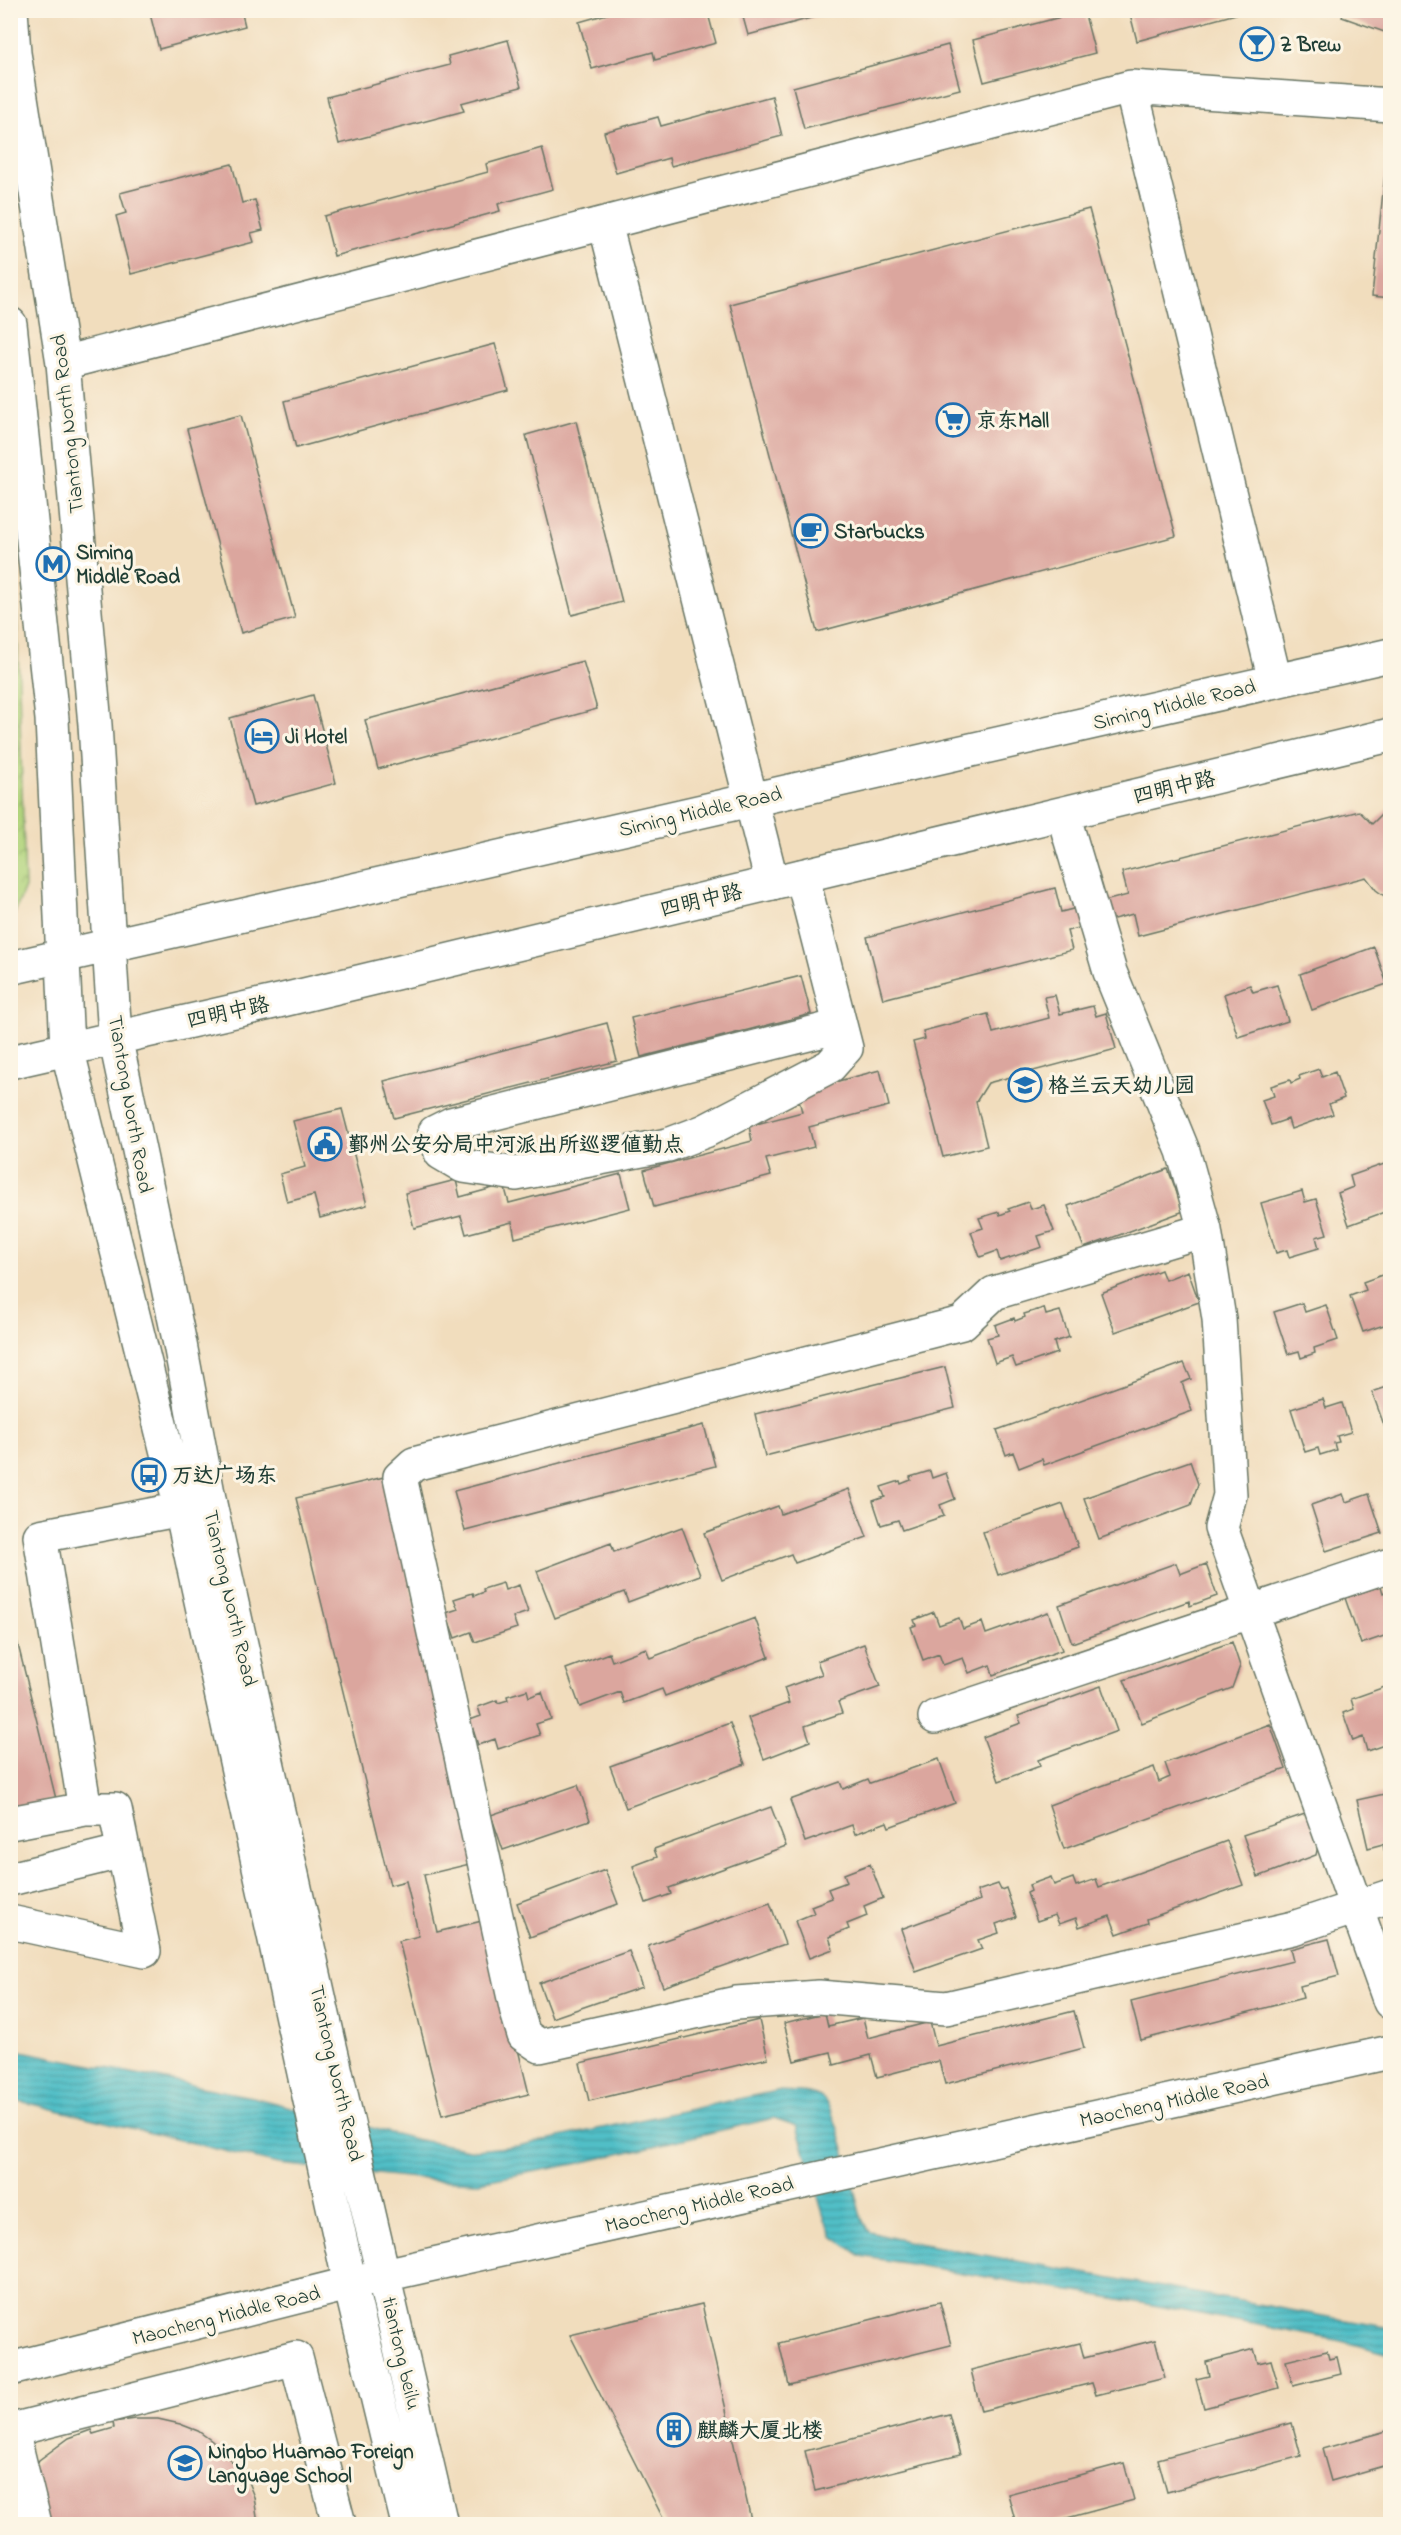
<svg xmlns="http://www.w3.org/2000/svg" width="1401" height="2535" font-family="'Indie Flower','LXGW WenKai TC',sans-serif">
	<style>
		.park { fill: url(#park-crowns); stroke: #688858; stroke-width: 1.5 }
		.water { fill: url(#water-rules); stroke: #387e7e; stroke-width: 1.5 }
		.building { fill: #dba69e }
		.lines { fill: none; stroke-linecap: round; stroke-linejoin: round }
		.minor-casing { stroke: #687564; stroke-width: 36 }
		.major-casing { stroke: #687564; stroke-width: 36 }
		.minor { stroke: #fff; stroke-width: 33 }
		.major { stroke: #fff; stroke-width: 33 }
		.labels { text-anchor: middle; stroke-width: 6; stroke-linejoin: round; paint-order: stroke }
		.poi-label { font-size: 21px; font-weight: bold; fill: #1f3d34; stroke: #fcf5e5; text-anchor: start }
		.street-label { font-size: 21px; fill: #1f3d34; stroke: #fcf5e5 }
	</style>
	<defs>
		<pattern id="park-crowns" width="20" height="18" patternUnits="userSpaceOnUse" patternTransform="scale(1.5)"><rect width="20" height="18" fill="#b1d47c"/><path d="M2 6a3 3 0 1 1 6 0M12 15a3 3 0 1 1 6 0" fill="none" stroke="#8fad66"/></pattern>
		<pattern id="water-rules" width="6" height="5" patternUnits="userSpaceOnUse" patternTransform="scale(1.5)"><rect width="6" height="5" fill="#51bfc7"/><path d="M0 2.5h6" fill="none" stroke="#439ca2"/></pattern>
	</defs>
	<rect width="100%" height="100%" fill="#fcf5e5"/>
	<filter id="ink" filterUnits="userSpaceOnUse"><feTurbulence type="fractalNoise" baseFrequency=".0167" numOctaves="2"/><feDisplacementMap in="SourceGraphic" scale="12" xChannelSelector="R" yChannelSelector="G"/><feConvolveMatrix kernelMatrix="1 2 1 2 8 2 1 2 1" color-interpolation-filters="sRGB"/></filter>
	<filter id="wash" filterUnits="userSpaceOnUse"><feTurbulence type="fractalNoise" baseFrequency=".008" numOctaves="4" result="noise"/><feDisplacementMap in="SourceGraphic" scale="24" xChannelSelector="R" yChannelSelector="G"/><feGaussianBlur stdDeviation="1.35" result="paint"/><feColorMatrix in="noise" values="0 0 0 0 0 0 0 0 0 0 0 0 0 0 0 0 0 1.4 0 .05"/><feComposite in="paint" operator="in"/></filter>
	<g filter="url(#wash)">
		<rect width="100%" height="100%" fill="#f1ddbd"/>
		<path class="park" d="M 10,551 L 17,618 L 25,887 L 11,922 Z"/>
		<path class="water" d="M 11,2049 L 252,2097 L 414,2139 L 475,2150 L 518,2146 L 776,2091 C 790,2092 810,2090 822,2098 C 838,2109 855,2195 861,2217 L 869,2232 L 906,2241 L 1390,2328 L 1390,2354 L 1341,2341 L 1148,2304 L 861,2256 L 833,2236 L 824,2217 L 797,2126 L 774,2118 L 575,2164 L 478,2182 L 436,2180 L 278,2164 L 11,2099 Z"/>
		<g id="blocks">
			<path class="building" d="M 149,10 L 241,10 L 245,26 L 159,49 Z
				M 621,10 L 643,10 L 644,13 L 653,10 L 707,10 L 716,43 L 655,60 L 653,52 L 592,69 L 579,22 Z
				M 741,10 L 837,10 L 837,11 L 748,35 Z
				M 1129,10 L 1247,10 L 1247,11 L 1137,41 Z
				M 1345,10 L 1390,10 L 1390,34 L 1342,17 Z
				M 1084,11 L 1095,53 L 984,82 L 973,40 Z
				M 508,40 L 521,87 L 461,103 L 464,111 L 339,144 L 327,97 L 450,65 L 448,56 Z
				M 948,45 L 960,89 L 804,129 L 793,87 Z
				M 772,96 L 782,136 L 671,166 L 669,158 L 616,173 L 604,132 L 658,117 L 661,126 Z
				M 542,148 L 553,189 L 498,204 L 500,211 L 334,256 L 324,216 L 488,172 L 486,164 Z
				M 232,164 L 242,203 L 255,200 L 263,230 L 251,233 L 254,242 L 131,274 L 116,216 L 126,213 L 120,193 Z
				M 1385,173 L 1390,173 L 1390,298 L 1372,296 Z
				M 1089,209 L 1176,536 L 817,632 L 730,304 Z
				M 495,344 L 508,390 L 296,448 L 284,401 Z
				M 241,415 L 295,618 L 241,633 L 187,429 Z
				M 576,421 L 622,602 L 572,615 L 526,435 Z
				M 583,661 L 597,709 L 378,769 L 365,720 Z
				M 313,695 L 336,783 L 253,806 L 230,718 Z
				M 1389,807 L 1390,900 L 1376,890 L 1366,877 L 1138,936 L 1133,914 L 1067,931 L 1072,950 L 883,999 L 867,937 L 1055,888 L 1061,912 L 1128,895 L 1122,872 L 1359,811 L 1372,824 Z
				M 1374,947 L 1387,984 L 1312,1010 L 1300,974 Z
				M 801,976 L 811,1014 L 641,1057 L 631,1018 Z
				M 1250,985 L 1253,992 L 1277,985 L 1288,1021 L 1238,1037 L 1224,994 Z
				M 1055,995 L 1060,1014 L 1093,1006 L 1096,1016 L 1106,1013 L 1116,1049 L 988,1083 L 976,1102 L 987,1146 L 943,1157 L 913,1042 L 925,1039 L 923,1031 L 988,1014 L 993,1033 L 1049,1018 L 1044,997 Z
				M 607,1023 L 617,1061 L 394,1118 L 384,1081 Z
				M 1319,1069 L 1322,1077 L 1335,1072 L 1344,1098 L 1329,1104 L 1333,1114 L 1291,1129 L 1288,1119 L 1271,1125 L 1262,1100 L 1274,1096 L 1271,1086 L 1290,1080 L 1291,1083 L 1300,1079 L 1299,1076 Z
				M 880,1070 L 889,1106 L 809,1127 L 814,1147 L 766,1159 L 771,1176 L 654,1207 L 644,1170 L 752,1141 L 749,1126 L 802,1112 L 797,1092 Z
				M 342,1109 L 367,1205 L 320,1218 L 314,1195 L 287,1202 L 280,1174 L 305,1167 L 293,1121 Z
				M 1390,1162 L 1390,1210 L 1349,1225 L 1338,1193 L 1353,1187 L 1350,1176 Z
				M 1168,1169 L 1184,1211 L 1084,1248 L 1068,1206 Z
				M 621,1174 L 630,1208 L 515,1238 L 512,1222 L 466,1234 L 461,1216 L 414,1228 L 405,1193 L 456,1180 L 460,1197 L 504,1185 L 509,1203 Z
				M 1302,1191 L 1305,1202 L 1316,1199 L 1327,1234 L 1316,1237 L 1319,1248 L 1289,1257 L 1287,1250 L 1276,1253 L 1261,1203 Z
				M 1028,1202 L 1031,1209 L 1044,1205 L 1054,1231 L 1038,1236 L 1042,1247 L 1000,1261 L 997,1251 L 980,1257 L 971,1232 L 983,1228 L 979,1218 L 999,1212 L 1000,1215 L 1010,1211 L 1008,1209 Z
				M 1161,1270 L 1165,1280 L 1188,1271 L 1199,1302 L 1115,1332 L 1101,1293 Z
				M 1390,1272 L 1390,1323 L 1363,1332 L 1350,1296 L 1366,1290 L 1363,1282 Z
				M 1302,1303 L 1305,1312 L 1326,1305 L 1338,1340 L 1314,1348 L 1315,1353 L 1301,1358 L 1299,1351 L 1288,1354 L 1274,1312 Z
				M 1044,1308 L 1046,1315 L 1060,1311 L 1069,1337 L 1054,1342 L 1057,1353 L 1016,1367 L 1012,1357 L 995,1363 L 987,1338 L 998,1335 L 995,1325 L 1014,1318 L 1015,1321 L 1025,1317 L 1024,1314 Z
				M 1184,1363 L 1191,1379 L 1182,1383 L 1192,1411 L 1044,1465 L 1042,1459 L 1019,1468 L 1013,1452 L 1006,1455 L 997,1430 Z
				M 945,1367 L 955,1408 L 765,1456 L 755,1414 Z
				M 1390,1386 L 1390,1435 L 1388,1436 L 1372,1392 Z
				M 1323,1399 L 1326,1408 L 1342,1403 L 1351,1432 L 1337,1436 L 1339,1442 L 1334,1443 L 1336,1450 L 1320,1455 L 1318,1448 L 1305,1452 L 1291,1409 Z
				M 704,1425 L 715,1466 L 465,1531 L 454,1491 Z
				M 1190,1461 L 1198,1484 L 1191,1505 L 1099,1539 L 1084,1498 Z
				M 930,1471 L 932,1478 L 946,1473 L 955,1499 L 940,1505 L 944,1516 L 902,1530 L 898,1520 L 881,1525 L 873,1501 L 885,1497 L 881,1487 L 900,1481 L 901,1484 L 911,1480 L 910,1477 Z
				M 384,1477 L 478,1862 L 424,1875 L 437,1932 L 486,1920 L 529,2094 L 442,2115 L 399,1941 L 419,1936 L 406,1881 L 390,1885 L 296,1498 Z
				M 849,1489 L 867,1537 L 795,1563 L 791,1554 L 722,1580 L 704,1533 L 778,1506 L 781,1514 Z
				M 1343,1494 L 1346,1502 L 1369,1494 L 1382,1533 L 1326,1551 L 1311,1505 Z
				M 1063,1504 L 1078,1547 L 998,1575 L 983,1532 Z
				M 682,1527 L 700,1575 L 628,1602 L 624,1592 L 555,1618 L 537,1571 L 611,1543 L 614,1552 Z
				M 1176,1563 L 1180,1574 L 1206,1564 L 1217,1596 L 1190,1606 L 1189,1601 L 1072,1643 L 1059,1605 Z
				M 503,1583 L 505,1590 L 519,1585 L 528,1612 L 513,1617 L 517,1628 L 475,1642 L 471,1632 L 455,1638 L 446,1613 L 458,1609 L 454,1599 L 473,1593 L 474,1596 L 484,1592 L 483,1589 Z
				M 1381,1586 L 1383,1593 L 1390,1590 L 1390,1634 L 1361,1644 L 1345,1598 Z
				M 10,1612 L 56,1799 L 10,1810 Z
				M 934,1612 L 939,1625 L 959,1618 L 963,1629 L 982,1622 L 986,1634 L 1048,1612 L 1062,1650 L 993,1675 L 990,1665 L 969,1673 L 963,1658 L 943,1665 L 939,1654 L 923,1660 L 911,1627 L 916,1625 L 914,1620 Z
				M 755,1618 L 769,1657 L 665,1696 L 662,1689 L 624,1703 L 620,1692 L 580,1707 L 566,1669 L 609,1653 L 612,1661 L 646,1648 L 650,1658 Z
				M 1232,1642 L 1240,1666 L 1232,1688 L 1142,1723 L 1124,1680 Z
				M 864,1644 L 880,1687 L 838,1702 L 842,1713 L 805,1726 L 810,1741 L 764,1759 L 748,1718 L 789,1703 L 784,1688 L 822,1674 L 817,1661 Z
				M 1390,1685 L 1390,1743 L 1367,1751 L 1363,1737 L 1353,1741 L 1343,1713 L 1354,1709 L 1351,1699 Z
				M 1101,1686 L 1117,1731 L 1038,1760 L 1040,1766 L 999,1781 L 983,1737 L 1021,1723 L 1018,1716 Z
				M 527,1690 L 529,1697 L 542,1692 L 551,1719 L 536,1724 L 540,1735 L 498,1749 L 495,1739 L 478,1745 L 470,1720 L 481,1716 L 478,1707 L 497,1700 L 498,1703 L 508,1700 L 507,1696 Z
				M 730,1723 L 745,1764 L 626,1808 L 610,1766 Z
				M 1270,1724 L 1286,1769 L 1064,1849 L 1049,1805 L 1154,1767 L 1159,1782 L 1170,1777 L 1165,1763 Z
				M 939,1759 L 955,1803 L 889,1827 L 887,1822 L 855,1834 L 852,1825 L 805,1842 L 790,1800 L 840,1782 L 843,1789 L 868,1779 L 870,1783 Z
				M 578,1785 L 590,1820 L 503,1850 L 491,1815 Z
				M 1389,1793 L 1390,1849 L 1384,1850 L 1383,1844 L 1368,1848 L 1357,1800 Z
				M 771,1807 L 786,1846 L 669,1888 L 671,1894 L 646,1903 L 633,1866 L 657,1857 L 654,1849 Z
				M 1311,1812 L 1320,1837 L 1316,1855 L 1258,1877 L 1243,1835 Z
				M 1227,1841 L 1243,1885 L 1147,1919 L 1148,1923 L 1117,1934 L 1110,1916 L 1079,1927 L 1076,1918 L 1059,1924 L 1055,1915 L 1037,1921 L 1027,1893 L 1031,1891 L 1029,1885 L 1051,1877 L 1054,1885 L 1073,1878 L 1076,1886 L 1096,1879 L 1099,1887 Z
				M 870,1864 L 883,1898 L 864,1906 L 867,1916 L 847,1924 L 849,1929 L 829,1937 L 833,1949 L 809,1958 L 795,1921 L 814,1913 L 811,1906 L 832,1898 L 828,1889 L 847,1882 L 844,1874 Z
				M 605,1870 L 618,1904 L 530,1937 L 517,1903 Z
				M 998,1884 L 1001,1890 L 1006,1888 L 1016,1917 L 996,1924 L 999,1933 L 978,1940 L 982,1949 L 916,1972 L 901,1929 L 980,1900 L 977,1891 Z
				M 770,1903 L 785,1944 L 663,1987 L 648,1946 Z
				M 1329,1939 L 1339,1976 L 1300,1986 L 1303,1998 L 1141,2040 L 1131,2002 L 1293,1961 L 1290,1949 Z
				M 629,1951 L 642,1987 L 552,2018 L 539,1983 Z
				M 1074,2011 L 1084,2048 L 945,2084 L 939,2061 L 877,2077 L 871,2055 L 834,2065 L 831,2052 L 794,2061 L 784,2023 L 825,2013 L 828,2026 L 863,2018 L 868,2038 L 930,2022 L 936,2046 Z
				M 759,2020 L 768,2058 L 589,2101 L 580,2063 Z
				M 940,2302 L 951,2345 L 789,2385 L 779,2343 Z
				M 702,2304 L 752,2524 L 666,2524 L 570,2335 Z
				M 1155,2340 L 1165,2378 L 1096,2395 L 1092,2383 L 981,2411 L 971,2370 L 1080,2343 L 1084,2358 Z
				M 1254,2349 L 1258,2363 L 1271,2360 L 1279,2388 L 1204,2408 L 1196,2379 L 1209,2376 L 1206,2362 Z
				M 1327,2351 L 1329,2359 L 1337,2357 L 1341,2374 L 1293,2386 L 1286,2361 Z
				M 949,2414 L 960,2455 L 815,2491 L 805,2451 Z
				M 135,2419 L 158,2419 L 180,2424 L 198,2431 L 212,2441 L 240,2470 L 248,2482 L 254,2497 L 258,2524 L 10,2524 L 19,2491 L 39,2460 L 69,2438 L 91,2430 L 93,2434 L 114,2428 L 113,2422 Z
				M 1292,2423 L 1301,2456 L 1167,2492 L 1158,2459 Z
				M 1390,2430 L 1390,2464 L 1331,2481 L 1322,2449 Z
				M 1124,2463 L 1134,2500 L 1045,2524 L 1016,2524 L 1008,2494 Z"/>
		</g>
	</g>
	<g filter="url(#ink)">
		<use href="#blocks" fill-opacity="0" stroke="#687564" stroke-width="1.5"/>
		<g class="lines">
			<defs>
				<path id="minor" d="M 1131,87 L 1275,681
					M 605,223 L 772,883
					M 63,363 L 1131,87 L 1390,105
					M 1063,814 L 1110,972 L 1183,1151 L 1205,1230 L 1219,1319 L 1230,1495 L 1221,1528 L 1390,2002
					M 802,876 L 846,1048 L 830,1066 L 705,1131 L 668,1145 L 516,1174 L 463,1166 L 441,1153 L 435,1132 L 451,1124 L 840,1026
					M 1205,1230 L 994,1293 L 962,1323 L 414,1464 L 400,1477 L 517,2012 L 524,2035 L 540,2046 L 736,2003 L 819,1997 L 946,2008 L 1293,1928 L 1390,1896
					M 935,1717 L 1390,1565
					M 10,1823 L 85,1809 L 40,1536 L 208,1504
					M 10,1879 L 124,1851
					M 10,1922 L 144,1951 L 115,1809 L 85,1809
					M 35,2524 L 12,2430 L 296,2358 L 339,2524"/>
				<path id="major" d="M 11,10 L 14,53 L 63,363 L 95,725 L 115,1037 L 180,1344 L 210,1504 L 329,2042 L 441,2524
					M 10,324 L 52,719 L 67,1048 L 181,1509 L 350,2284 L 408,2524
					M 10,968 L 1390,655
					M 10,1062 L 283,1000 L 1390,735
					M 10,2369 L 384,2275 L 1390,2052"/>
			</defs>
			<use href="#minor" class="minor-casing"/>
			<use href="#major" class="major-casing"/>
			<use href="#minor" class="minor"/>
			<use href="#major" class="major"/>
		</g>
	</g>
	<defs>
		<symbol id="bar-ring" viewBox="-11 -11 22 22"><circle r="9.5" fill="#fcf5e5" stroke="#1f6fb2" stroke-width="1.5"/><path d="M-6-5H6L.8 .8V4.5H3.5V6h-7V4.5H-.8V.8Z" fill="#1f6fb2"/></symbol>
		<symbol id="supermarket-ring" viewBox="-11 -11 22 22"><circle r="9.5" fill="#fcf5e5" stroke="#1f6fb2" stroke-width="1.5"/><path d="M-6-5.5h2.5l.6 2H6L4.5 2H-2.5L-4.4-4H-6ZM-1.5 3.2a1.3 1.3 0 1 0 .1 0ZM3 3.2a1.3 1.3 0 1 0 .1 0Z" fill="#1f6fb2"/></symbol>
		<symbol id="cafe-ring" viewBox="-11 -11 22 22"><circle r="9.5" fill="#fcf5e5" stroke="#1f6fb2" stroke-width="1.5"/><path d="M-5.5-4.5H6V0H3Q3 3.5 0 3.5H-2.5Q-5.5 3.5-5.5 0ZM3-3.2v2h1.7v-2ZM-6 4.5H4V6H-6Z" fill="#1f6fb2"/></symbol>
		<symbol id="metro-ring" viewBox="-11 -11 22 22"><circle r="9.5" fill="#fcf5e5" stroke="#1f6fb2" stroke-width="1.5"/><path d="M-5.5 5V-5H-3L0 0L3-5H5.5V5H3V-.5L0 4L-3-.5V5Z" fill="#1f6fb2"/></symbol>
		<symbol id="hotel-ring" viewBox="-11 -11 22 22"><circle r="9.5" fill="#fcf5e5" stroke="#1f6fb2" stroke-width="1.5"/><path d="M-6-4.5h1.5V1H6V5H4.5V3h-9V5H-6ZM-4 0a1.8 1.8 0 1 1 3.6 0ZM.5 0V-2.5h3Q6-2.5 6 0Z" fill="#1f6fb2"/></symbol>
		<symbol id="school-ring" viewBox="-11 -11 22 22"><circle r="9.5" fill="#fcf5e5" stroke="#1f6fb2" stroke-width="1.5"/><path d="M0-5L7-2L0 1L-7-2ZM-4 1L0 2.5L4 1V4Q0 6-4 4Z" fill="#1f6fb2"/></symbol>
		<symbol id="civic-ring" viewBox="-11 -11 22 22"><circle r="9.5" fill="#fcf5e5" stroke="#1f6fb2" stroke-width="1.5"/><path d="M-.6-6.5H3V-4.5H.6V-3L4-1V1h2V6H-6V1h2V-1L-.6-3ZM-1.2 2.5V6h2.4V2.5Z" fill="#1f6fb2"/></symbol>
		<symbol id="bus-ring" viewBox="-11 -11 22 22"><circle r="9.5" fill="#fcf5e5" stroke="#1f6fb2" stroke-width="1.5"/><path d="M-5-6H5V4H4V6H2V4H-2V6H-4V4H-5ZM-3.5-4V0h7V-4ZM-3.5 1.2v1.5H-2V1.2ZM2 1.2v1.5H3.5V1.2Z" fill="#1f6fb2"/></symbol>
		<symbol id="building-ring" viewBox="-11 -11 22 22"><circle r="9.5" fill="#fcf5e5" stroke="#1f6fb2" stroke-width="1.5"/><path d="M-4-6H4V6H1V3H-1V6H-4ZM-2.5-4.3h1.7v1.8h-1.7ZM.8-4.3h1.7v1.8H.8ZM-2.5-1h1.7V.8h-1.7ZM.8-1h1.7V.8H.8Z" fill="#1f6fb2"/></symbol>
	</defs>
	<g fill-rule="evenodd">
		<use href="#bar-ring" x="1238" y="25" width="38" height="38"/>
		<use href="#supermarket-ring" x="934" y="401" width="38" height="38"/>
		<use href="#cafe-ring" x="792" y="512" width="38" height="38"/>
		<use href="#metro-ring" x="34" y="545" width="38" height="38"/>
		<use href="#hotel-ring" x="243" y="717" width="38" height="38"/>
		<use href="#school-ring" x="1006" y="1066" width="38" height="38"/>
		<use href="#civic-ring" x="306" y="1125" width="38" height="38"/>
		<use href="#bus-ring" x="130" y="1456" width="38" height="38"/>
		<use href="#building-ring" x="655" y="2411" width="38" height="38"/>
		<use href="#school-ring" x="166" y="2444" width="38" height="38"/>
	</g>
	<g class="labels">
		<g class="poi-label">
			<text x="1280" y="51">Z Brew</text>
			<text x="976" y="427">京东Mall</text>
			<text x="834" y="538">Starbucks</text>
			<text x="76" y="559">Siming<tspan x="76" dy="24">Middle Road</tspan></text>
			<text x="285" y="743">Ji Hotel</text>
			<text x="1048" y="1092">格兰云天幼儿园</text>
			<text x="348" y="1151">鄞州公安分局中河派出所巡逻值勤点</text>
			<text x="172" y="1482">万达广场东</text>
			<text x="697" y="2437">麒麟大厦北楼</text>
			<text x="208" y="2458">Ningbo Huamao Foreign<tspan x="208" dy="24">Language School</tspan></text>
		</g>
		<g class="street-label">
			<text transform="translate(67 424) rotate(-96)" y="7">Tiantong North Road</text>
			<text transform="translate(1174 704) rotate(-13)" y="7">Siming Middle Road</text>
			<text transform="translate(1174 787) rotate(-13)" y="7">四明中路</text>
			<text transform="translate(700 811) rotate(-13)" y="7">Siming Middle Road</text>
			<text transform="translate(701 900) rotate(-13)" y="7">四明中路</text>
			<text transform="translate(228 1012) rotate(-12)" y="7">四明中路</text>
			<text transform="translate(131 1104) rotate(80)" y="7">Tiantong North Road</text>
			<text transform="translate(231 1598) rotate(77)" y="7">Tiantong North Road</text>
			<text transform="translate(337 2073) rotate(77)" y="7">Tiantong North Road</text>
			<text transform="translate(1174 2100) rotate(-12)" y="7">Maocheng Middle Road</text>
			<text transform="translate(699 2204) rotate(-13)" y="7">Maocheng Middle Road</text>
			<text transform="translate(226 2315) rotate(-14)" y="7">Maocheng Middle Road</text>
			<text transform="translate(402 2353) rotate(77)" y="7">tiantong beilu</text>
		</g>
	</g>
	<rect width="1401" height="2535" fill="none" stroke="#fcf5e5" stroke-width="36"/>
</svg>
